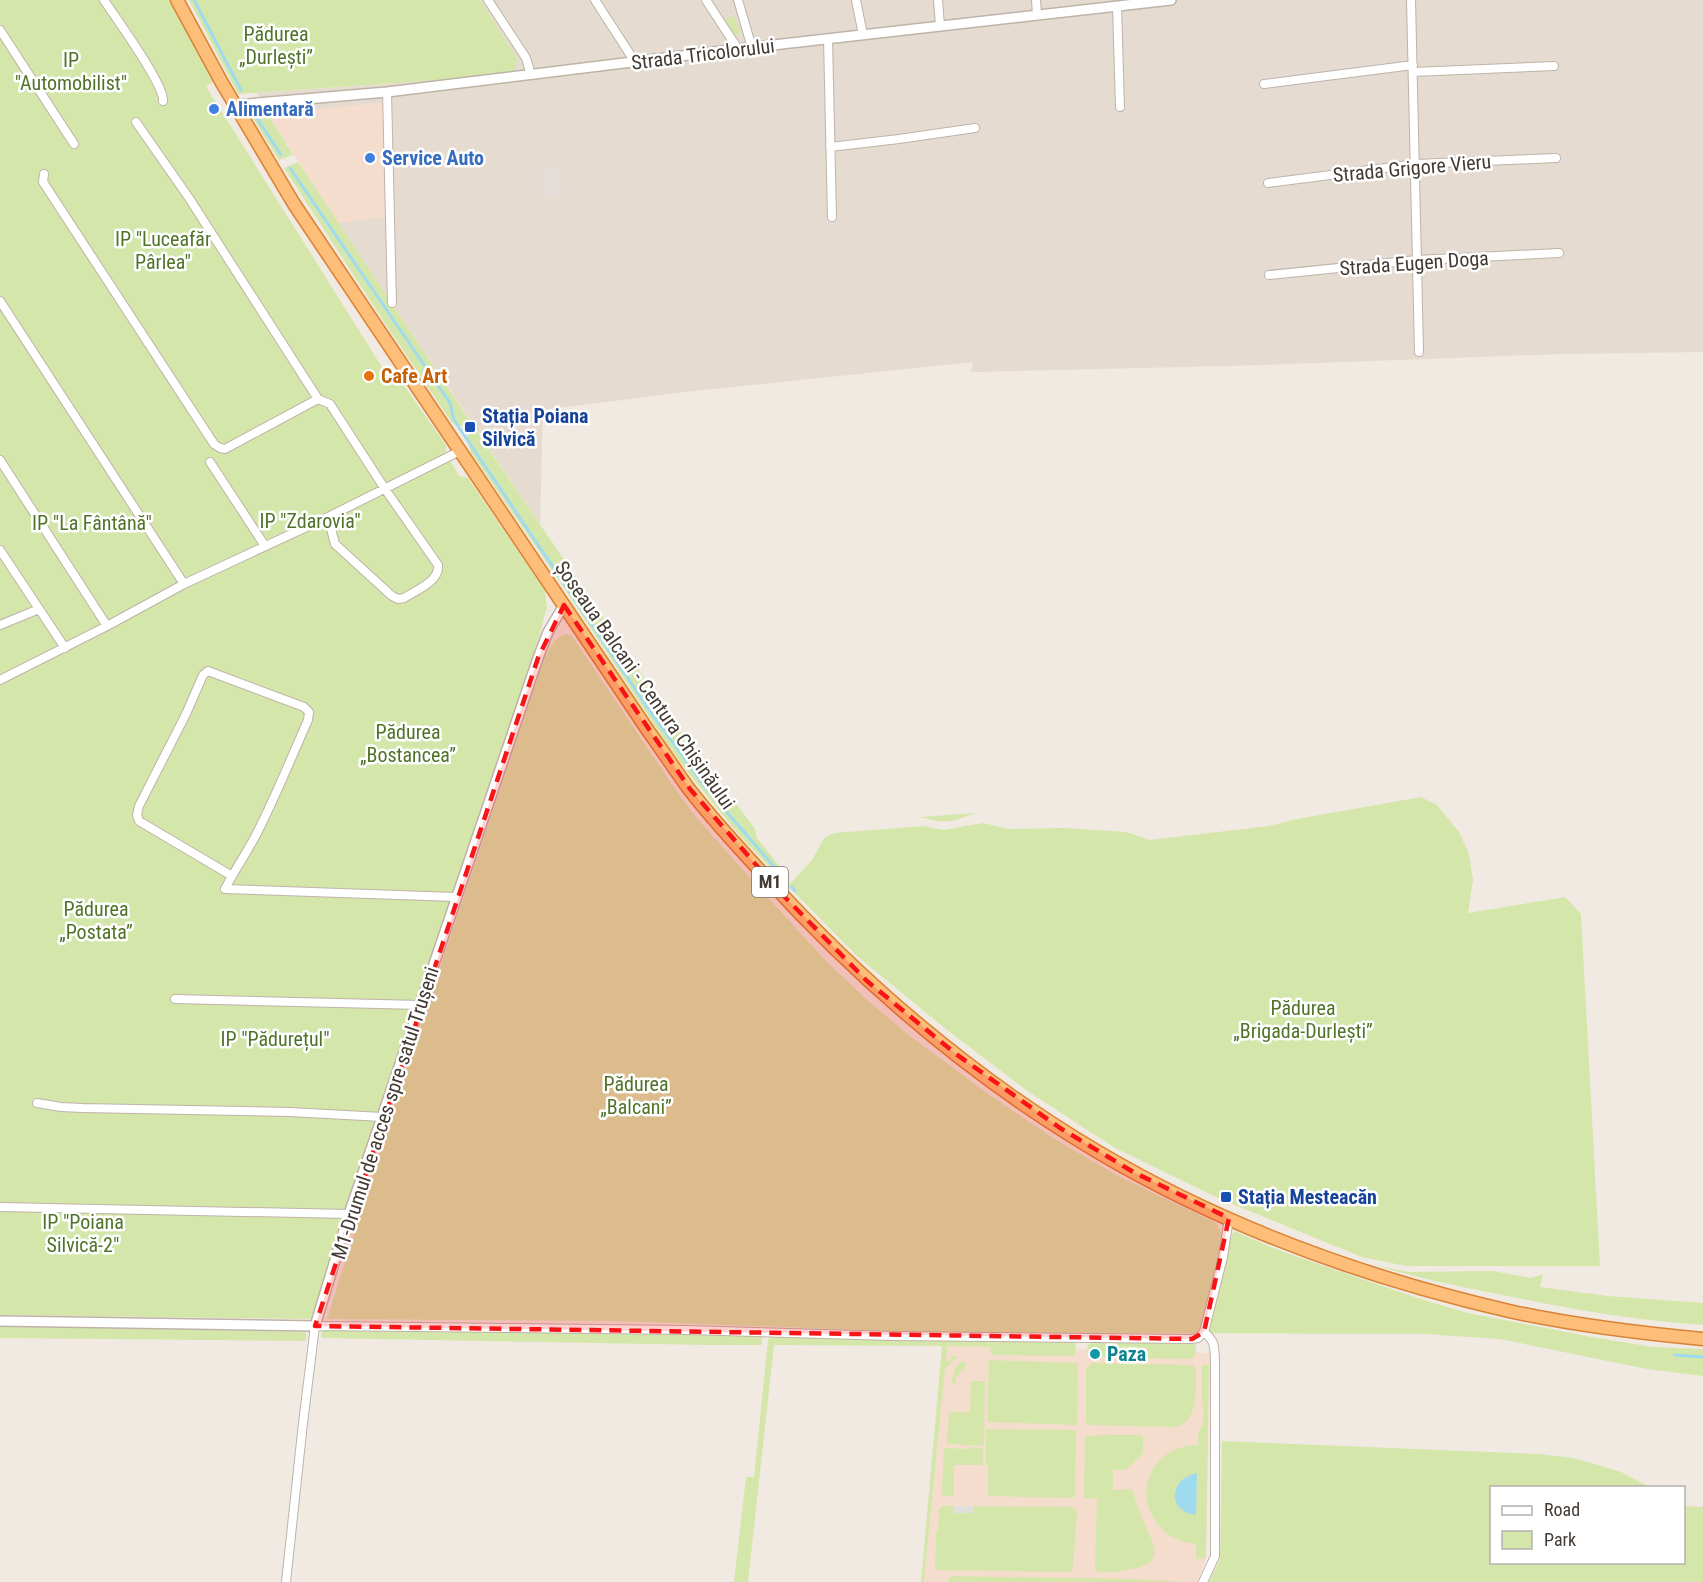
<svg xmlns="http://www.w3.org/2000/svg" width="1703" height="1582" font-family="'Roboto Condensed',sans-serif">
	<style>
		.residential { fill: #e5dbd1 }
		.commercial { fill: #f4ddcd }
		.industrial { fill: #e3dcd8 }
		.green { fill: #d5e6ab; fill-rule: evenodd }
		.parking { fill: #e1dedb }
		.water { fill: #9edbef }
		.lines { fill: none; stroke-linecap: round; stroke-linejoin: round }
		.stream { stroke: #9edbef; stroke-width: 3 }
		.minor-casing { stroke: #bfb3a8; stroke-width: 10 }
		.tertiary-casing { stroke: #bfb3a8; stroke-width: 12 }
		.trunk-casing { stroke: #db8133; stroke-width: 15 }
		.minor { stroke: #fff; stroke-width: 8 }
		.tertiary { stroke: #fff; stroke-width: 9 }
		.trunk { stroke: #fcbe79; stroke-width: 12 }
		.marked { fill: #f81316; fill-opacity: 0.2; stroke: #f81316; stroke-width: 4.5; stroke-dasharray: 12 8; stroke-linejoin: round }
		.shop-dot { fill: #3f7fe0; stroke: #fff; stroke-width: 2 }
		.food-dot { fill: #e8710a; stroke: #fff; stroke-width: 2 }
		.transit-dot { fill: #1a4fb4; stroke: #fff; stroke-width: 2 }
		.culture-dot { fill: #0f9aa8; stroke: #fff; stroke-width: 2 }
		.labels { text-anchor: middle; stroke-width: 5; stroke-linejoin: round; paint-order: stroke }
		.shield { fill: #fff; stroke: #7b7570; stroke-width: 1.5 }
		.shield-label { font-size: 18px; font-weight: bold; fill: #433a33 }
		.park-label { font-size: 20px; fill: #507328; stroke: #fff }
		.street-label { font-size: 20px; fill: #433a33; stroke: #fff }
		.shop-label { font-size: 20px; font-weight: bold; fill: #366cbe; stroke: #fff; text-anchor: start }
		.food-label { font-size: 20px; font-weight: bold; fill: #c56008; stroke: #fff; text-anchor: start }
		.transit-label { font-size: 20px; font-weight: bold; fill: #164399; stroke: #fff; text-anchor: start }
		.culture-label { font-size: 20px; font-weight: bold; fill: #0d838f; stroke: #fff; text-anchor: start }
	</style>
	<rect width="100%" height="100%" fill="#f1eae2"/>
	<path class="residential" d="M 480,0 L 1703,0 L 1703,352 L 1563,354 L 1265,365 L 980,372 L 971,372 L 973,362 L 685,392 L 543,410 L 540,524 L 338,223 L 268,115 L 257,93 L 469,78 L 518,59 Z"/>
	<path class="commercial" d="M 385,102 L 387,217 L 338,223 L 268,115 Z
		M 947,1345 L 1210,1353 L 1206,1559 L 1197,1582 L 924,1582 Z"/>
	<path class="industrial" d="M 560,168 L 562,196 L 542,197 L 540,169 Z"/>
	<path class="green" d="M 0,0 L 171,0 L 215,81 L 206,86 L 210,93 L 380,364 L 394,384 L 400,380 L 446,445 L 446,451 L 442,456 L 446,462 L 451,462 L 459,476 L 468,478 L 545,591 L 547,607 L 531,665 L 453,892 L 448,892 L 445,900 L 451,901 L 419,1001 L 411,1001 L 409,1008 L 417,1009 L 380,1112 L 370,1120 L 377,1123 L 347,1210 L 340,1217 L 344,1221 L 314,1316 L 309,1319 L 0,1315 Z
		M 189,0 L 480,0 L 518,59 L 514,72 L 469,78 L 238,94 Z
		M 734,16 L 741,34 L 735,36 L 723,19 Z
		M 265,108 L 268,115 L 293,155 L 279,160 L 252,117 L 253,112 L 256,109 Z
		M 298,162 L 470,421 L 462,426 L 452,423 L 390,331 L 284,168 Z
		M 476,430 L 685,738 L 754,827 L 757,838 L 788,877 L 783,881 L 740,836 L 689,774 L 667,744 L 560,582 L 470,451 L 467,436 Z
		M 567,634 L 572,636 L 673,786 L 695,816 L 758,887 L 828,963 L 866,999 L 910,1036 L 984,1091 L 1053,1138 L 1118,1176 L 1216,1223 L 1222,1234 L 1231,1238 L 1234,1231 L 1278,1250 L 1347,1274 L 1430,1302 L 1468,1313 L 1592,1337 L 1653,1347 L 1703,1349 L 1703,1376 L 1647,1369 L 1500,1339 L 1424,1334 L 915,1332 L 618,1321 L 327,1319 L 404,1074 L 543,662 C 549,651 553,636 567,634 Z
		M 1421,797 L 1437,805 L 1459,832 L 1469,854 L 1473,880 L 1468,913 L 1565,897 L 1581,914 L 1600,1266 L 1406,1266 L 1362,1257 L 1220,1199 L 1115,1148 L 1029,1092 L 947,1030 L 857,956 L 788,886 L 812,860 L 824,838 L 834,833 L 923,826 L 943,830 L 983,823 L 1009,829 L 1064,828 L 1127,832 L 1149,840 L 1269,826 L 1297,819 Z
		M 975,813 C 950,823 946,824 920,817 Z
		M 1375,1265 L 1408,1272 L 1493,1271 L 1531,1278 L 1543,1274 L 1540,1287 L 1608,1296 L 1703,1303 L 1703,1325 C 1639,1321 1576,1310 1513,1297 C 1467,1288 1420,1279 1375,1265 Z
		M 0,1326 L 306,1332 L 306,1341 L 0,1338 Z
		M 322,1329 L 762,1336 L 762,1345 L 708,1345 L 321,1338 Z
		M 775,1336 L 1068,1341 L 1076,1344 L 1075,1354 L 1072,1356 L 991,1355 L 990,1347 L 947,1346 L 946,1361 L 951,1361 L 951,1355 L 957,1357 L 945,1368 L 924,1582 L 921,1582 L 942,1346 L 774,1345 L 748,1582 L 734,1582 L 746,1477 L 754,1477 L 768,1340 L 770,1337 Z
		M 1094,1341 L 1192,1343 L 1196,1345 L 1196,1352 L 1194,1357 L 1189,1359 L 1101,1357 L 1101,1350 L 1087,1349 L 1088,1345 Z
		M 987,1360 L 1077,1363 L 1078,1365 L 1077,1425 L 987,1422 L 989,1363 Z
		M 961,1362 L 966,1362 L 965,1369 L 961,1369 L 960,1375 L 956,1376 L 955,1383 L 951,1383 L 955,1368 Z
		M 1091,1363 L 1193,1365 L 1196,1369 C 1195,1389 1200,1420 1176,1427 L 1089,1425 L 1086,1422 L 1086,1370 Z
		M 1202,1365 L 1209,1365 L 1206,1558 L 1196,1559 L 1196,1544 C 1140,1539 1128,1467 1179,1448 C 1185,1446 1192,1445 1198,1445 L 1198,1433 L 1203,1423 L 1204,1416 L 1202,1400 ZM 1197,1473 L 1196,1515 C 1181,1513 1173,1503 1176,1488 Z
		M 971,1381 L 985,1381 L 984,1446 L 947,1444 L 949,1412 L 970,1412 Z
		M 986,1429 L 1076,1430 L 1075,1496 L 1072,1498 L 988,1496 L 988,1466 L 986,1465 Z
		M 1109,1435 L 1140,1435 L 1143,1437 L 1143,1453 L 1126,1470 L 1113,1470 L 1113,1490 L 1132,1489 C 1135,1499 1139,1510 1143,1520 C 1154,1545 1168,1564 1127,1570 C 1118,1571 1103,1575 1096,1570 L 1095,1566 L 1097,1499 L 1084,1498 L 1085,1436 Z
		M 1222,1441 L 1538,1454 L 1574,1458 L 1621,1472 L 1650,1487 L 1492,1488 L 1492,1562 L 1684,1562 L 1684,1506 L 1703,1507 L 1703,1582 L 1209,1582 L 1220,1559 Z
		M 969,1447 L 983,1448 L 983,1465 L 954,1465 L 954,1496 L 944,1496 L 942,1492 L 944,1448 L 968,1449 Z
		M 942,1506 L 953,1506 L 953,1512 L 973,1512 L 973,1506 L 1072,1507 L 1077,1511 L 1073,1569 L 1069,1572 L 936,1570 L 935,1569 L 936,1532 L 938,1530 L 939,1512 L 937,1510 Z
		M 951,1576 L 1129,1579 L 1188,1582 L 947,1582 Z"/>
	<path class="parking" d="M 953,1506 L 973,1506 L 973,1513 L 953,1513 Z"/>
	<path class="water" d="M 1197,1473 L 1196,1515 C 1167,1512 1168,1479 1197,1473 Z"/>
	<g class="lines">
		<path class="stream" d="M 194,0 L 241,90
			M 256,117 L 281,155
			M 290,168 L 450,403 L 454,420 L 652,714 L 706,788 L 782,876
			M 792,887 L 795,891
			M 1675,1355 L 1703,1357"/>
		<defs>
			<path id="minor" d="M 104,0 C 115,17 165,85 163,101
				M 488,0 L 526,58 L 531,75
				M 595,0 L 635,62
				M 706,0 L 738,49
				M 738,0 L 752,48
				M 856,0 L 863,35
				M 938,0 L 940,26
				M 1036,0 L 1037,15
				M 1411,0 L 1419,352
				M 1117,6 L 1120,107
				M 0,30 L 74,144
				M 828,39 L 832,217
				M 1413,72 L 1554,66
				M 1264,84 L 1413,65
				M 387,92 L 392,303
				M 136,122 L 189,198 L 318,399 L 330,404 L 385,489 L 438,565 C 440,581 417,590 404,598 L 398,599 L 392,596 L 335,544 L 328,517
				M 830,147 L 899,139 L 975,128
				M 44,174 L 43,182 L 214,444 L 220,448 L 225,449 L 318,399
				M 1268,183 L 1416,164 L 1556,158
				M 1269,275 L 1417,260 L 1559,253
				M 0,301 L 184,584
				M 0,460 L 107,626
				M 210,462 L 265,546
				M 0,550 L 65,648
				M 0,625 L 39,609
				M 0,680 L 107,626 L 184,584 L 328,517 L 460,451
				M 232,876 L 139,821 L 137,815 L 139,806 L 186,714 L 203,675 L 208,671 L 304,707 L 309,712 L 308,720 C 292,756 277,793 259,829 C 249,850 235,869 225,889 L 456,897
				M 175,999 L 421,1005
				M 37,1103 L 61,1107 L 82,1108 L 290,1112 L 382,1117
				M 0,1207 L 349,1214
				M 286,1582 L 303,1423 L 315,1326 L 687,1330 L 893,1336 L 1192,1339 L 1198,1338 L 1204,1332 L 1223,1257 L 1229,1218
				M 1203,1582 L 1215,1556 L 1215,1361 C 1214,1347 1216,1342 1204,1332"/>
			<path id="tertiary" d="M 235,105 L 387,92 L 738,49 L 1171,0
				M 0,1321 L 315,1326 L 349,1214 L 538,658 L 548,632 L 564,605"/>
			<path id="trunk" d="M 177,0 L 222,83 L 294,204 L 649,732 C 663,751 675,770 689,789 C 712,819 738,847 764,875 C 861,982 973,1078 1098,1152 C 1225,1227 1366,1278 1509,1311 C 1573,1325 1638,1333 1703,1339"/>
		</defs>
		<use href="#minor" class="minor-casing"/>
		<use href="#tertiary" class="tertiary-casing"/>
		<use href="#trunk" class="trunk-casing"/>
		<use href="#minor" class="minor"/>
		<use href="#tertiary" class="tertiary"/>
		<use href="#trunk" class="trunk"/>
	</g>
	<path class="marked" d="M 564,605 L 690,789 L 778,890 L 867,981 L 956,1054 L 1060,1128 L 1135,1173 L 1229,1218 L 1204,1332 L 1192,1339 L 315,1326 L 538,658 Z"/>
	<g class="shop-dot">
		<circle cx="214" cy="109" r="6"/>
		<circle cx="370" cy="158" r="6"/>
	</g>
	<circle class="food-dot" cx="369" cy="376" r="6"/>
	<g class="transit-dot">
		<rect x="464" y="421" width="12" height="12" rx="3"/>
		<rect x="1220" y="1191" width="12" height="12" rx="3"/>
	</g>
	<circle class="culture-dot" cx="1095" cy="1354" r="6"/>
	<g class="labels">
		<rect class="shield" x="752" y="867" width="36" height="30" rx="4.5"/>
		<g class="shield-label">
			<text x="770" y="888">M1</text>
		</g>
		<g class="park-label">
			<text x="276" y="41">Pădurea<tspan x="276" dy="23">„Durlești”</tspan></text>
			<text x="71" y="67">IP<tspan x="71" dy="23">"Automobilist"</tspan></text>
			<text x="163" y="246">IP "Luceafăr<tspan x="163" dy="23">Pârlea"</tspan></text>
			<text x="310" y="528">IP "Zdarovia"</text>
			<text x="92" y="530">IP "La Fântână"</text>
			<text x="408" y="739">Pădurea<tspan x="408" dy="23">„Bostancea”</tspan></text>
			<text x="96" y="916">Pădurea<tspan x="96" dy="23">„Postata”</tspan></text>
			<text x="1303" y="1015">Pădurea<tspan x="1303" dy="23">„Brigada-Durlești”</tspan></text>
			<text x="275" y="1046">IP "Pădurețul"</text>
			<text x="636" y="1091">Pădurea<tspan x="636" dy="23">„Balcani”</tspan></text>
			<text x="83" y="1229">IP "Poiana<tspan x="83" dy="23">Silvică-2"</tspan></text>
		</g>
		<g class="street-label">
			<text transform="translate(703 54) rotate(-7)" y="7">Strada Tricolorului</text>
			<text transform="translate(1412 168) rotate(-5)" y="7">Strada Grigore Vieru</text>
			<text transform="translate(1414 263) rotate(-4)" y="7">Strada Eugen Doga</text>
			<text transform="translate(645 685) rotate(55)" y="7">Șoseaua Balcani - Centura Chișinăului</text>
			<text transform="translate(385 1113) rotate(-72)" y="7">M1-Drumul de acces spre satul Trușeni</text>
		</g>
		<g class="shop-label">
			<text x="226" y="116">Alimentară</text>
			<text x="382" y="165">Service Auto</text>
		</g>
		<g class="food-label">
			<text x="381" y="383">Cafe Art</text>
		</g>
		<g class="transit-label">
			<text x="482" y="423">Stația Poiana<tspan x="482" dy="23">Silvică</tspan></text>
			<text x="1238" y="1204">Stația Mesteacăn</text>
		</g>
		<g class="culture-label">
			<text x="1107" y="1361">Paza</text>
		</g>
	</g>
	<rect x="1490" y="1486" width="195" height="78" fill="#ffffff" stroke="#b4b0ad" stroke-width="1.5"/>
	<rect x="1502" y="1506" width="30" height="9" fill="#ffffff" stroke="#b4b0ad" stroke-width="1.5"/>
	<text x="1544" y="1516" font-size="18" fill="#433a33">Road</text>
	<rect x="1502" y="1531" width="30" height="18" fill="#d5e6ab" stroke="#b4b0ad" stroke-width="1.5"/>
	<text x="1544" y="1546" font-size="18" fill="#433a33">Park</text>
</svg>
